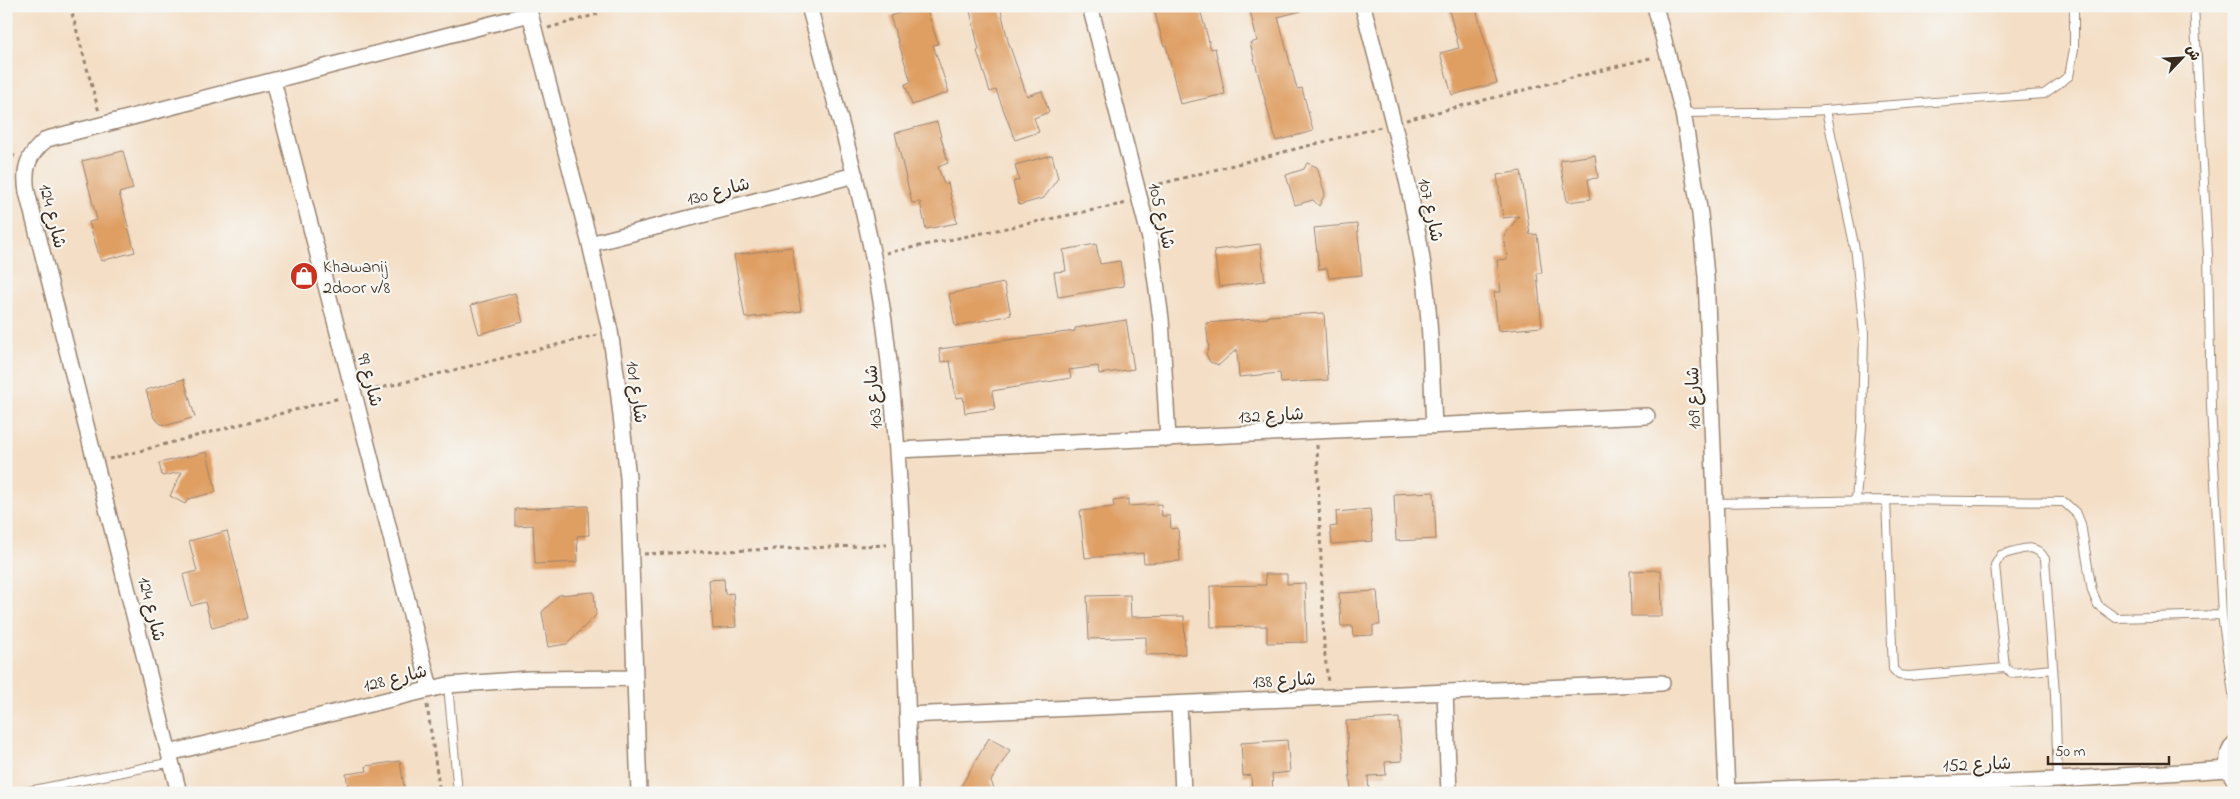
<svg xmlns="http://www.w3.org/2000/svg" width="2240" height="799" font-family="'Indie Flower','Playpen Sans Arabic',sans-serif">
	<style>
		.building { fill: #df9e62 }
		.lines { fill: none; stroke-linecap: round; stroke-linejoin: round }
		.service-casing { stroke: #988472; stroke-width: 10 }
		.minor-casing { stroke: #988472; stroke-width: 18 }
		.path { stroke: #988472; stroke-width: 3; stroke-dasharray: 4 4; stroke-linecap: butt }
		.service { stroke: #fff; stroke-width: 8 }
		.minor { stroke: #fff; stroke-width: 15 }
		.labels { text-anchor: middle; stroke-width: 4.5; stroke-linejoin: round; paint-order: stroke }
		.street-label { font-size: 18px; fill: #3b2a1e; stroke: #f6f6f2 }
		.poi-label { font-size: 18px; fill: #3b2a1e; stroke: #f6f6f2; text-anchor: start }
	</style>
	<rect width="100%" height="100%" fill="#f6f6f2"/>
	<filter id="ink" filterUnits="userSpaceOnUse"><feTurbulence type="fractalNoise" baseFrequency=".02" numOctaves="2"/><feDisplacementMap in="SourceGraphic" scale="10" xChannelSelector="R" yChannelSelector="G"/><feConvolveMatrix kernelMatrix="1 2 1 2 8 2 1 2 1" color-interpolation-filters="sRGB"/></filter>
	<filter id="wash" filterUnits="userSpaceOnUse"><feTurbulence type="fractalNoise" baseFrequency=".0096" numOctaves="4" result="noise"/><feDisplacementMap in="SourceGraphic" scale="20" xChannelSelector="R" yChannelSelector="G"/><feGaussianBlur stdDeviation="1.12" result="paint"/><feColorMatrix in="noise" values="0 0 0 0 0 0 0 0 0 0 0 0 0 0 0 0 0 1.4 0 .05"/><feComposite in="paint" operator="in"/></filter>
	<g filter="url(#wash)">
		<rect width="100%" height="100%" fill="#f4dec5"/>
		<g id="blocks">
			<path class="building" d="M 922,6 L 926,6 L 938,44 L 933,45 L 949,92 L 912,105 L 905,84 L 911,82 L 890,16 Z
				M 969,6 L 1000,6 L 1008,41 L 1027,96 L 1042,91 L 1049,112 L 1034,118 L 1039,132 L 1015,140 L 996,90 L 990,92 L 977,51 L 979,50 Z
				M 1153,6 L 1199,6 L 1211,49 L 1215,48 L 1225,94 L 1180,104 L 1166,45 L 1164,46 Z
				M 1249,6 L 1301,6 L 1301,11 L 1278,17 L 1297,89 L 1302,88 L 1313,131 L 1276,141 L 1250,43 L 1257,41 Z
				M 1448,6 L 1475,6 L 1497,83 L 1452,95 L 1440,53 L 1459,48 Z
				M 937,122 L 948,163 L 938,167 L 944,184 L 948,183 L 957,223 L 926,229 L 920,202 L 912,203 L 895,133 Z
				M 123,151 L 133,189 L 119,193 L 135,252 L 101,261 L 89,222 L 97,220 L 82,161 Z
				M 1052,155 L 1058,178 L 1044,198 L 1019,205 L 1013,182 L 1019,180 L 1015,165 Z
				M 1595,155 L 1598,178 L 1588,179 L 1591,199 L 1567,202 L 1560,160 Z
				M 1307,163 L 1317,167 L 1325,194 L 1319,206 L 1313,200 L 1295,205 L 1286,175 L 1304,169 Z
				M 1521,171 L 1530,235 L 1537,234 L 1542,273 L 1537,273 L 1542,327 L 1498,331 L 1494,292 L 1501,292 L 1497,260 L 1507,259 L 1504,236 L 1519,216 L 1503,218 L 1497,175 Z
				M 1357,224 L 1362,275 L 1329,278 L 1327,268 L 1319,269 L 1314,228 Z
				M 1096,244 L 1100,264 L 1120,261 L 1124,286 L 1058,297 L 1054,272 L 1066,271 L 1063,250 Z
				M 1260,244 L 1265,281 L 1219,287 L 1214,250 Z
				M 792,247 L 801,311 L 745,318 L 734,255 Z
				M 1004,283 L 1011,315 L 955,326 L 949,294 Z
				M 515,293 L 523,322 L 479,334 L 471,305 Z
				M 1324,313 L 1328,380 L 1281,383 L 1280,373 L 1239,377 L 1237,349 L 1219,365 L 1210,362 L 1206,354 L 1209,348 L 1206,323 L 1268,318 L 1268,316 Z
				M 1126,320 L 1134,369 L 1099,374 L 1098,366 L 1069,370 L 1071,378 L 992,391 L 995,409 L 965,413 L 963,397 L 956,398 L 950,361 L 941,362 L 939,349 L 1075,331 L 1075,328 Z
				M 184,379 L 195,417 L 168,425 L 161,424 L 154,418 L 146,390 Z
				M 207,452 L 216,492 L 188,499 L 185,504 L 170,496 L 182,472 L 162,476 L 159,463 Z
				M 1434,492 L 1436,539 L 1396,541 L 1394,494 Z
				M 1128,499 L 1128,506 L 1161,504 L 1162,516 L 1170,516 L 1171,529 L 1178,528 L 1180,561 L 1144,563 L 1143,553 L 1085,558 L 1080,511 L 1114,507 L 1113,501 Z
				M 588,506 L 589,535 L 577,536 L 578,562 L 535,564 L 533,525 L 515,526 L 515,509 Z
				M 1370,509 L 1373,541 L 1332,544 L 1330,527 L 1337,526 L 1336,512 Z
				M 227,531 L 249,618 L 212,628 L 205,602 L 191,606 L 183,575 L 197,571 L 189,541 Z
				M 1661,570 L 1662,616 L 1631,616 L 1630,571 Z
				M 1265,574 L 1287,574 L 1287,584 L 1305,583 L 1307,642 L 1267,643 L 1267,626 L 1211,627 L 1210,586 L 1266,585 Z
				M 724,579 L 725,594 L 733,593 L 736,627 L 713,629 L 709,580 Z
				M 1377,591 L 1380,625 L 1373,625 L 1373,635 L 1353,636 L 1352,626 L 1341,626 L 1339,593 Z
				M 594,592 L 596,615 L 567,644 L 548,647 L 542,612 L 559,595 Z
				M 1130,595 L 1131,617 L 1184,616 L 1185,654 L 1146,655 L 1146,637 L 1089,639 L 1087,596 Z
				M 1399,718 L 1402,761 L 1385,762 L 1386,775 L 1368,776 L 1369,793 L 1351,793 L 1346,721 Z
				M 989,738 L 1010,750 L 991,781 L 996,793 L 957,793 Z
				M 1287,740 L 1290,772 L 1272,774 L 1273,793 L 1252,793 L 1251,775 L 1243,776 L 1241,743 Z
				M 400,761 L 405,793 L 349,793 L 346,774 L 367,771 L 366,766 Z"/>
		</g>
	</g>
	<g filter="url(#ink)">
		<use href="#blocks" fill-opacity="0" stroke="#988472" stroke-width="1"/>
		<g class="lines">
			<defs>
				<path id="service" d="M 2194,6 L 2208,254 L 2211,406 L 2222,615 L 2234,700
					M 1826,110 L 1856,254 L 1864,334 L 1862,426 L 1856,500
					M 1683,113 L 1811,111 L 2044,94 L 2069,76 L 2074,49 L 2074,6
					M 1886,500 L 1893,669 L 1899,675 L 1908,676 L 2005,668
					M 1716,503 L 1886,500 L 2064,502 L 2077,514 L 2081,524 L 2092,591 L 2098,605 L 2116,618 L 2222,615
					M 2053,669 L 2012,673 L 2005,668 L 1995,565 L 2001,555 C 2019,551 2034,540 2045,559 L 2055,694 L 2058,780
					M 448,685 L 458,793
					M 19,793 L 172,762"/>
				<path id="minor" d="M 528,6 L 590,244 L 610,331 L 617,380 L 628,478 L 639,793
					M 809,6 C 837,110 869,214 884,321 C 905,477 904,636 910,793
					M 1090,6 L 1150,239 L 1161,319 L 1168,439
					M 1363,6 C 1384,90 1409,173 1422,259 C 1431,314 1431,370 1434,426
					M 1655,6 L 1683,113 L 1700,214 L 1706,276 L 1727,793
					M 273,81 L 430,688
					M 590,244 L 855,175
					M 897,450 L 1647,416
					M 1445,692 L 1449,793
					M 1179,704 L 1183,793
					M 907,715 L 1662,683
					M 2234,744 C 2225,755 2226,768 2234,779
					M 169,753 L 448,685 L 529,679 L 635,678
					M 1727,792 L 2058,780 L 2228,769
					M 179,793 L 27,192 C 23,168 28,154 47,139 L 530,14"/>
			</defs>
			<use href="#service" class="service-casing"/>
			<use href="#minor" class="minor-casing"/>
			<path class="path" d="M 70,6 L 99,112
				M 548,28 L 598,14
				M 1406,120 L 1654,57
				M 6,154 L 15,156
				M 1152,186 L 1381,127
				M 886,253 L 1127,203
				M 368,391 L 597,335
				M 1317,445 L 1324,646 L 1328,683
				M 109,459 L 340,398
				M 644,554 L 887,545
				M 427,705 L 440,793"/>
			<use href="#service" class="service"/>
			<use href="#minor" class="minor"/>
		</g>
	</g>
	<defs>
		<symbol id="shop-disc" viewBox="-11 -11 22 22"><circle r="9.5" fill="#c8321e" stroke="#f6f6f2"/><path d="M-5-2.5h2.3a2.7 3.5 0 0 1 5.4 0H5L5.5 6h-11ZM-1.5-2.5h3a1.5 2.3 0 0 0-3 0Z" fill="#fff"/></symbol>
	</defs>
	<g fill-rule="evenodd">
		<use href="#shop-disc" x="288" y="260" width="32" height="32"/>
	</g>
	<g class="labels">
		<g class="street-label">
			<text transform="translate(718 191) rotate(-15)" y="6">شارع 130</text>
			<text transform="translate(1431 210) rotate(78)" y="6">شارع 107</text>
			<text transform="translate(53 216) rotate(76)" y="6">شارع 124</text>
			<text transform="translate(1162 216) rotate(77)" y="6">شارع 105</text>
			<text transform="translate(370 380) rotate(75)" y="6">شارع 99</text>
			<text transform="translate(637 392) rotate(82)" y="6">شارع 101</text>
			<text transform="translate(873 397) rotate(-95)" y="6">شارع 103</text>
			<text transform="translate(1693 398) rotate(-92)" y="6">شارع 109</text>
			<text transform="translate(1271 415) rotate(-3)" y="6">شارع 132</text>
			<text transform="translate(152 609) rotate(76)" y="6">شارع 124</text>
			<text transform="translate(395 678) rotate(-14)" y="6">شارع 128</text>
			<text transform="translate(1284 680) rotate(-3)" y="6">شارع 138</text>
			<text transform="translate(1977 764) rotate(-2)" y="6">شارع 152</text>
		</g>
		<g class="poi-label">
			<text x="323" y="272">Khawanij<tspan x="323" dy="21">2door v/8</tspan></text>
		</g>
	</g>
	<rect width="2240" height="799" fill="none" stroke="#f6f6f2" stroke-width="25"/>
	<g transform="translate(2182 58) rotate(65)" stroke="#f6f6f2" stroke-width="4" paint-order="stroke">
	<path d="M0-4L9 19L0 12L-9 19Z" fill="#3b2a1e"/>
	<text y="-8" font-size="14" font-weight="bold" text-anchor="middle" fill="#3b2a1e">ش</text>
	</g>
	<path d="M2048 756v8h121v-8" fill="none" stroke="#3b2a1e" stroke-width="2.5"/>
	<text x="2055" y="756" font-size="15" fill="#3b2a1e" stroke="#f6f6f2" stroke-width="4" paint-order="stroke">50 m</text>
</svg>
